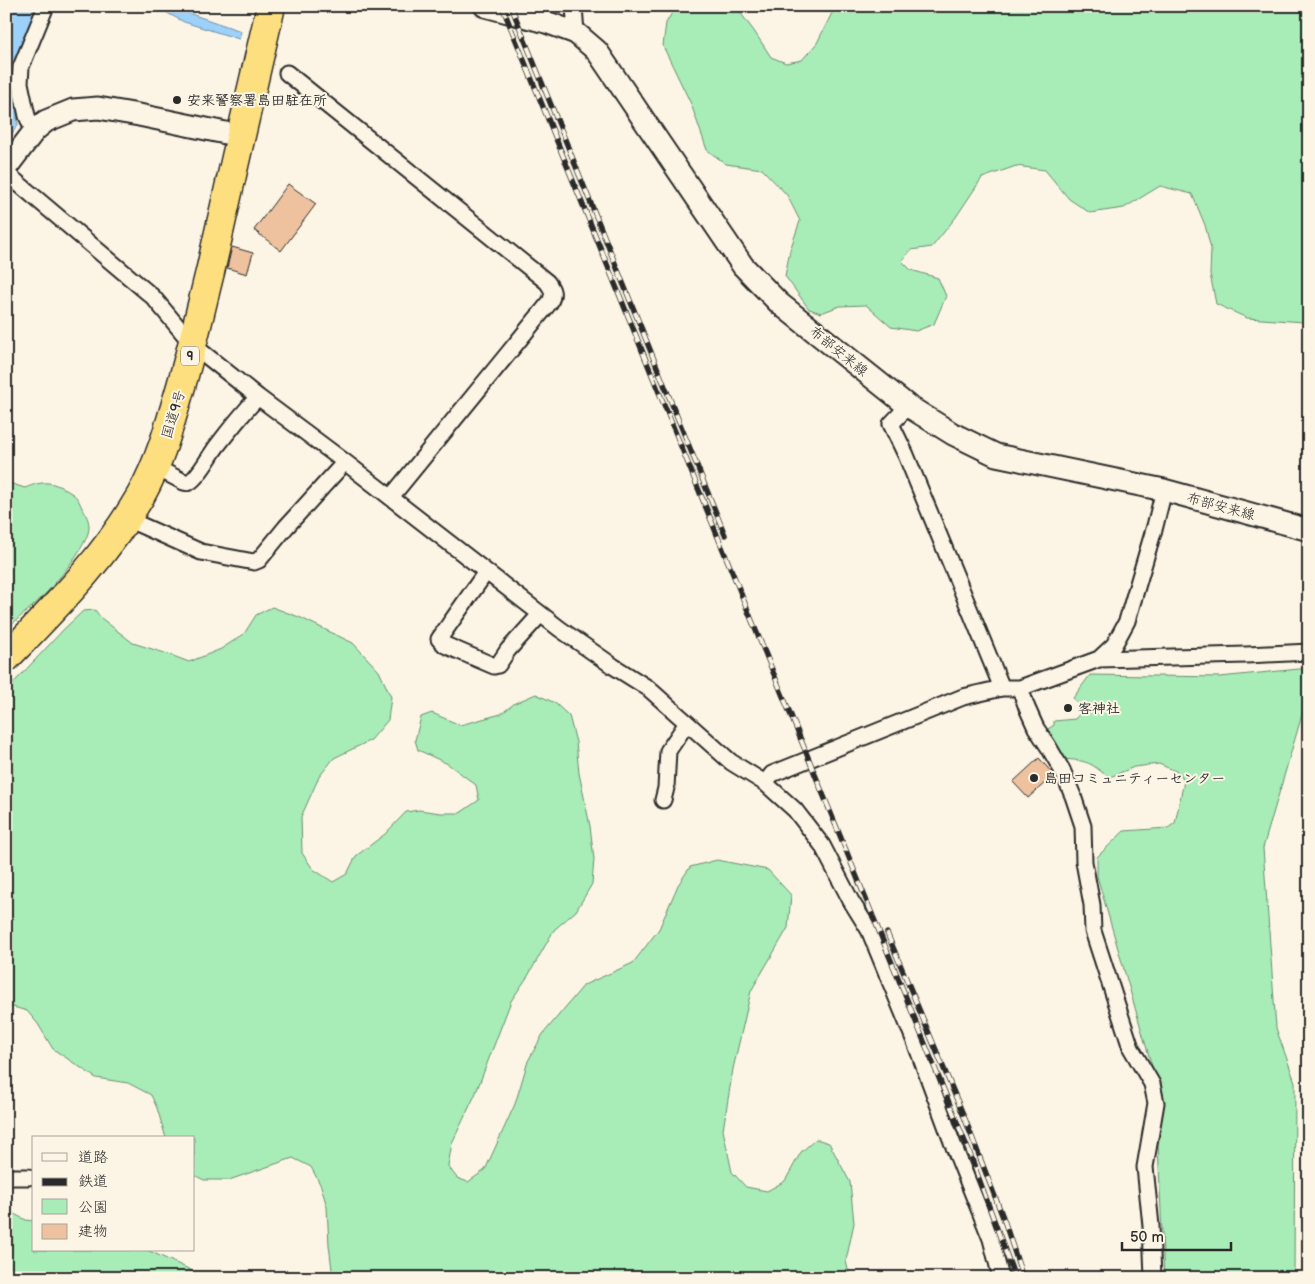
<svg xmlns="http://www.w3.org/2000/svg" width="1315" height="1284" font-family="'Balsamiq Sans','Klee One',sans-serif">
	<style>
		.green { fill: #a8ecb7; stroke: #6a8c71 }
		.water { fill: #9cd1fa; stroke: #6f8fa7 }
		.building { fill: #eec29e; stroke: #2b2b2b }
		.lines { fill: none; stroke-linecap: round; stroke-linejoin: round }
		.street-casing { stroke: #2b2b2b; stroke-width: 19 }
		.secondary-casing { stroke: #2b2b2b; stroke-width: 25 }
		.highway-casing { stroke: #2b2b2b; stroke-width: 31 }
		.street { stroke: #fcf5e5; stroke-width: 15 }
		.secondary { stroke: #fcf5e5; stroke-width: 21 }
		.highway { stroke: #fddf80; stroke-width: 28 }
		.rail-casing { stroke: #2b2b2b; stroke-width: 5.5 }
		.rail { stroke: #fcf5e5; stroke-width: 4; stroke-dasharray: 11; stroke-linecap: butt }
		.poi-dot { fill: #2b2b2b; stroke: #fcf5e5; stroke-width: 2 }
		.labels { text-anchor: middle; stroke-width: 4; stroke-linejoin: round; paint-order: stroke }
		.shield { fill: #fcf5e5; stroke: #6a6863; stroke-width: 1 }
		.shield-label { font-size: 12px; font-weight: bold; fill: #2b2b2b }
		.poi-label { font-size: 14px; font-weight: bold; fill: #2b2b2b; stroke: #fcf5e5; text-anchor: start }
		.street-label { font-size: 14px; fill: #2b2b2b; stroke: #fcf5e5 }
	</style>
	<rect width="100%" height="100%" fill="#fcf5e5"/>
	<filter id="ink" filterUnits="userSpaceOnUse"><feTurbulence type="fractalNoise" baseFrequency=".02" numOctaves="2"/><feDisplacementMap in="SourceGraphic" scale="10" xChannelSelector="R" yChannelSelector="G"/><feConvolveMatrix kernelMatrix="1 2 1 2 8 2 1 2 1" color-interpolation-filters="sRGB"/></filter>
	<g filter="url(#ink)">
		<path class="green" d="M 684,6 L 712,6 L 739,11 L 754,31 L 771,57 L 786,63 L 802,60 L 817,43 L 832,13 L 829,6 L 1309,6 L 1309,321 L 1304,322 L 1247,318 L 1216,304 L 1210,274 L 1211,249 L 1205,225 L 1192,194 L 1160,186 L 1124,208 L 1090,213 L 1069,199 L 1045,170 L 1016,166 L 982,178 L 956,217 L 932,247 L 911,250 L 902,261 L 911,270 L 938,278 L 946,296 L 934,324 L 916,331 L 891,327 L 866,305 L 840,306 L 821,313 L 809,309 L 785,276 L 790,250 L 800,221 L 787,195 L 762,169 L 726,164 L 707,150 L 691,104 L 663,46 L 666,23 L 673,11 Z
			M 6,482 L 25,488 C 44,480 53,481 71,493 C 77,496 79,501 82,508 C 85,512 89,520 89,526 C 91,544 47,594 33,606 C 24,614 15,621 6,629 Z
			M 272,607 L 299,617 L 353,643 L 379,671 L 391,697 L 388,720 L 371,740 L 334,758 L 319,777 L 301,817 L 302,853 L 313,869 L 333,882 L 347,874 L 356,856 L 385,834 L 406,812 L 419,810 L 441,813 L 460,813 L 479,800 L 476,785 L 448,764 L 418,750 L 415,740 L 421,717 L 432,713 L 460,725 L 501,714 L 515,703 L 536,694 L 555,703 L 569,716 L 576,742 L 579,773 L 590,826 L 594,859 L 592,884 L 576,911 L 554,930 L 528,976 L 511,1001 L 475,1095 L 452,1143 L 448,1166 L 457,1178 L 468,1182 L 485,1170 L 515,1104 L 528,1061 L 543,1034 L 584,985 L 633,963 L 659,929 L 678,885 L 690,867 L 717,860 L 768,870 L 791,895 L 788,928 L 751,991 L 733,1069 L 723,1130 L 732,1172 L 746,1187 L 767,1191 L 785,1181 L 801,1152 L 816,1139 L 829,1143 L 850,1182 L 854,1223 L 846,1261 L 850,1278 L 333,1278 L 329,1245 L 327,1207 L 321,1186 L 311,1167 L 293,1158 L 229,1180 L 204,1180 L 194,1175 L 194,1138 L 166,1138 L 157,1108 L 151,1095 L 128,1083 L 96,1078 L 53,1049 L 38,1024 L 27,1011 L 13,1007 L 6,1008 L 6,691 L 64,629 L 83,611 L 95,610 L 101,618 L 133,643 L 168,654 L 189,662 L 221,649 L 244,634 L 256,615 Z
			M 1309,668 L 1309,691 L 1263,848 L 1276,1028 L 1295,1082 L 1294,1278 L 1164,1278 L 1155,1077 L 1097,876 L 1097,857 L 1124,831 L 1168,828 L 1175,823 L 1184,781 L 1180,773 L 1159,764 L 1134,767 L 1110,777 C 1103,774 1099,769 1092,765 C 1083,760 1073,760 1063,759 L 1045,731 L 1054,725 L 1054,721 L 1075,719 L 1083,710 L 1073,698 L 1090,675 L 1220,677 Z
			M 6,1210 L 26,1220 L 34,1221 L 34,1250 L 147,1250 L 191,1270 L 197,1278 L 6,1278 Z"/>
		<path class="water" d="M 6,6 L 39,6 L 13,68 L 18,125 L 6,142 Z
			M 154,6 L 176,6 L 191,14 L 241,31 L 239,39 L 184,22 Z"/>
		<path class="building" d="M 288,184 L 316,204 L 281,251 L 254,230 Z
			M 232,247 L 253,253 L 247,274 L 227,268 Z
			M 1039,758 L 1054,775 L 1028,798 L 1013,782 Z"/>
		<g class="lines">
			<defs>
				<path id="street" d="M 574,6 L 576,33
					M 287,73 L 547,282 C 553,290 554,294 550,302 L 391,497
					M 35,130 L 30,123 L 27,116 L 20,83 L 21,67 L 46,6
					M 6,173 L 153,297 L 193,345 L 258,397 L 345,462 L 560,629 L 613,666 L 648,688 L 731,762 L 765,783 L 772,774 L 963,697 L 1002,688 L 1020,688 L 1099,659 L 1246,655 L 1309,652
					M 908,406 L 891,424 L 906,455 L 1002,688
					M 155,467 L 184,482 C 188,483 188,483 191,481 C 200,475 210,455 217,446 C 230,429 243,413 258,397
					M 127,519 L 201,552 L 254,562 L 259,560 L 286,527 L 345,462
					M 486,572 L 439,639 L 445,645 L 494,666 L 498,665 L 508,650 L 537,618
					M 1099,659 L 1114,645 L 1127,621 L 1155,526 L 1164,490
					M 1020,688 L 1027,708 L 1036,728 L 1048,746 L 1062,770 L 1073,796 L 1083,826 L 1084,862 L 1092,905 L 1093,931 L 1131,1048 L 1152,1084 L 1156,1103 L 1145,1167 L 1151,1226 L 1153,1278
					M 765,783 L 795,810 L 822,845 L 851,901 L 869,930 L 915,1042 L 952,1142 L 991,1239 L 1001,1278
					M 663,800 L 666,788 L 668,751 L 687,723
					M 6,1177 L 29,1177"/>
				<path id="secondary" d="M 485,6 L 546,22 L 576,33 L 597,51 L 743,266 L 779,303 L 908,406 L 953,434 L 996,455 L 1164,490 L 1309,530
					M 6,168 L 35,130 L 46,121 L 73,110 L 98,108 L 139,115 L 240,136"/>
				<path id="highway" d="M 6,658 C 56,606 105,558 141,495 C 159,463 169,428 179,393 C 191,353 200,312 210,272 C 230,183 250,95 271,6"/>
			</defs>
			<use href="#street" class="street-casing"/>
			<use href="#secondary" class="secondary-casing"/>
			<use href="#highway" class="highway-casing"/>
			<use href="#street" class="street"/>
			<use href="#secondary" class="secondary"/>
			<use href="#highway" class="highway"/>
			<defs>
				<path id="rail" d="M 502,6 L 759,638 L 792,718 L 970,1154 L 1015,1278
					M 511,6 L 725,535
					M 887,933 L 965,1119 L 1004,1220 L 1023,1278"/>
			</defs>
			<use href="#rail" class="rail-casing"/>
			<use href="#rail" class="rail"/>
		</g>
	</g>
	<g class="poi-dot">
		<circle cx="177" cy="100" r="5"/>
		<circle cx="1068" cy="708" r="5"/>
		<circle cx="1034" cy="778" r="5"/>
	</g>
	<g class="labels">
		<rect class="shield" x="181" y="346.5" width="18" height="19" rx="4"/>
		<g class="shield-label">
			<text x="190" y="360">9</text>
		</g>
		<g class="poi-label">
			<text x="187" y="105">安来警察署島田駐在所</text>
			<text x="1078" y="713">客神社</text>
			<text x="1044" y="783">島田コミュニティーセンター</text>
		</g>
		<g class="street-label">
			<text transform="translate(839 351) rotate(39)" y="5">布部安来線</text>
			<text transform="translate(173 414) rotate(-73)" y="5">国道9号</text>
			<text transform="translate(1221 506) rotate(15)" y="5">布部安来線</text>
		</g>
	</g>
	<rect width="1315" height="1284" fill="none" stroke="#fcf5e5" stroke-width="25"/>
	<rect x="12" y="12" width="1290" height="1259" fill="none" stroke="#2b2b2b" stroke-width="2" filter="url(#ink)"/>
	<rect x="32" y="1136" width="162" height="115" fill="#fcf5e5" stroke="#a8a49b"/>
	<rect x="42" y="1153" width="25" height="8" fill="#fcf5e5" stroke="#a8a49b"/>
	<text x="78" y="1162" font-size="15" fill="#2b2b2b">道路</text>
	<rect x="42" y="1178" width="25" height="8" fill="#2b2b2b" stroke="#a8a49b"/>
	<text x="78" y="1186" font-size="15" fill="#2b2b2b">鉄道</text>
	<rect x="42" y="1199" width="25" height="15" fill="#a8ecb7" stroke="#a8a49b"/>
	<text x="78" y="1212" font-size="15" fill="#2b2b2b">公園</text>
	<rect x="42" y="1224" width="25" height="15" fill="#eec29e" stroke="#a8a49b"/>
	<text x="78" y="1236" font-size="15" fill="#2b2b2b">建物</text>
	<path d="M1122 1242v8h109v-8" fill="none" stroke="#2b2b2b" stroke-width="2.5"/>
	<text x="1130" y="1242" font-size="15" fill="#2b2b2b" stroke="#fcf5e5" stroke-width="4" paint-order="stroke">50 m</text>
</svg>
